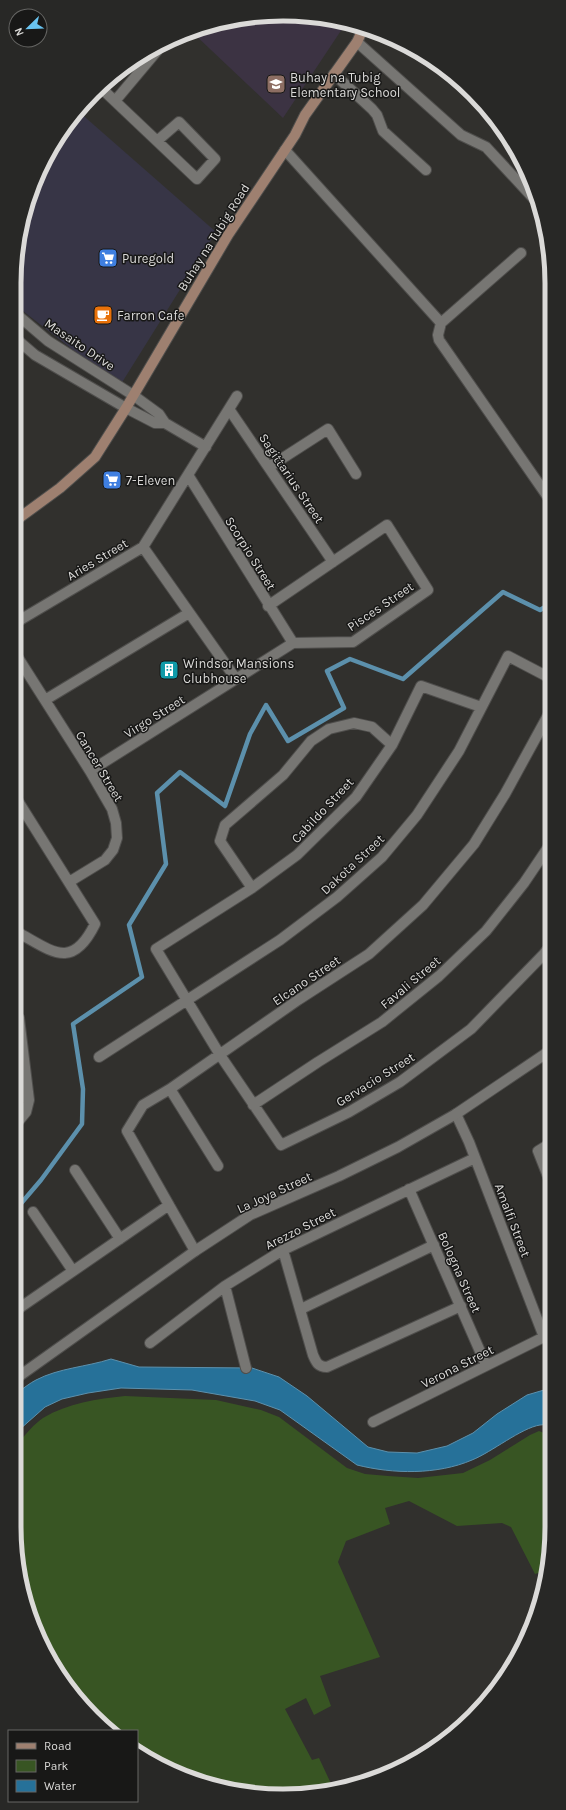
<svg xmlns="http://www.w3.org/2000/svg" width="566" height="1810" font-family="Karla,sans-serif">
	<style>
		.commercial { fill: #373546 }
		.education { fill: #3c3343 }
		.green { fill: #385523 }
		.water { fill: #267199; stroke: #5c90ac }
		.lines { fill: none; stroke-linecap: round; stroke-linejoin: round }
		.stream { stroke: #5c90ac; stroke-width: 4.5 }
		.minor-casing { stroke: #4f4e4c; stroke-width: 12 }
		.tertiary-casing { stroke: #4f4e4c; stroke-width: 12 }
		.secondary-casing { stroke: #4f4e4c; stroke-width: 12 }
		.minor { stroke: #777673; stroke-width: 10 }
		.tertiary { stroke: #777673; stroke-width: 10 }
		.secondary { stroke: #9e8070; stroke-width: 10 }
		.labels { text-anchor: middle; stroke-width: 3; stroke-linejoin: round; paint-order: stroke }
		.poi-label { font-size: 13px; fill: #dbdad8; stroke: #181817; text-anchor: start }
		.street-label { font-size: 13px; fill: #dbdad8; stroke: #181817 }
		.rim { fill: none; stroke: #dbdad8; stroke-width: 5 }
	</style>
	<rect width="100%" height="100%" fill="#31302d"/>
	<path class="commercial" d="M 78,111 L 216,232 L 121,384 L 86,360 L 14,304 L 14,283 L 19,230 L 35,180 L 59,133 Z"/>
	<path class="education" d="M 283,14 L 336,19 L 346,23 L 283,118 L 191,31 L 231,19 Z"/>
	<path class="green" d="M 547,1363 L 552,1365 L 552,1392 L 544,1390 Z
		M 125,1396 L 216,1400 L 261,1410 L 279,1417 L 347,1468 L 365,1474 L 388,1476 L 418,1478 L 463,1473 L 490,1460 L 530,1435 L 539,1431 L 552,1436 L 552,1527 L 548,1570 L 535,1574 L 511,1527 L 502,1523 L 457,1526 L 409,1501 L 385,1508 L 390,1524 L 346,1541 L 338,1562 L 380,1657 L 320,1676 L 331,1706 L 314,1715 L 306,1698 L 285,1709 L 312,1760 L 319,1758 L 334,1790 L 301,1795 L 248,1794 L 164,1768 L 137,1751 L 137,1731 L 109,1731 L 81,1705 L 34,1630 L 19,1579 L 19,1442 C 26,1434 34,1424 43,1418 C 68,1403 97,1399 125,1396 Z"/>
	<path class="water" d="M 111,1359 L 139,1367 L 252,1368 L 279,1377 L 307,1396 L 368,1447 L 388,1452 L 417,1453 L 447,1446 L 473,1433 L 497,1414 L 527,1395 L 544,1390 L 552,1392 L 552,1427 C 548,1426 543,1424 540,1425 C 521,1428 492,1452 472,1460 C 437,1475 393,1474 357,1465 L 280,1410 L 255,1401 L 192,1390 L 121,1388 L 88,1393 L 62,1399 L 45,1407 L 19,1430 L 18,1392 C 24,1388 30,1383 36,1380 C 59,1368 86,1367 111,1359 Z"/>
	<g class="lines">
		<path class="stream" d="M 18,1207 L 41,1180 L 82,1124 L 83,1089 L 73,1024 L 142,977 L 129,925 L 166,864 L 157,793 L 180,772 L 225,806 L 250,734 L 266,705 L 288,741 L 344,708 L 327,671 L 350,659 L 403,679 L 503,592 L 540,610 L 550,604"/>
		<defs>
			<path id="minor" d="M 357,42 L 461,135 L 486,147 L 536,201
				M 334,74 L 372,109 L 377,115 L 383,131 L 426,170
				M 100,87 L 197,179 L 215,159 L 179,122 L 157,141
				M 115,101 L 157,51 L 154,48
				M 285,150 L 441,323 L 521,253
				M 441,323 L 438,335 L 439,340 L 550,500
				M 133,395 L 159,414 L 165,423 L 206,447
				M 126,408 L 155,423 L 165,423
				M 229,409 L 333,562
				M 269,467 L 328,429 L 356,474
				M 188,475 L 293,643
				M 143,547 L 236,679
				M 268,606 L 387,525 L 428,590 L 353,642 L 293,643
				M 15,623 L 143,547 L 237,396
				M 15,653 L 90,771 L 112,809 L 116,823 L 117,838 L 113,850 L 105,860 L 69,882
				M 45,700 L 189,613
				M 481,707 L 421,686 L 392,745 L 356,797 L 297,855 L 252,888 L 156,949 L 220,1055 L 281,1145 L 349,1112 L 400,1082 L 471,1029 L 543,955 L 551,945
				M 90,771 L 293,643
				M 16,798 L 95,924 C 72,971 52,951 17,932
				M 252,888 L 220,841 L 225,825 L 283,775 L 311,741 L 329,729 L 354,723 L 372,727 L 392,745
				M 17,1016 L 19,1018 L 29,1100 L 26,1112 L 17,1123
				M 99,1057 L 280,940 L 337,897 L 382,857 L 417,815 L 459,751 L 508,656 L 550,678
				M 170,1089 L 218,1166
				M 17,1094 L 29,1100
				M 253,1105 L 318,1062 L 382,1022 L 439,976 L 486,931 L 524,883 L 551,843
				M 456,1114 L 469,1142 L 544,1337
				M 551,1143 L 538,1151 L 551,1184
				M 75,1170 L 120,1239
				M 409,1189 L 486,1365
				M 33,1212 L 73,1271
				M 283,1250 L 313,1355 C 316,1362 318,1367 327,1367 L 461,1306
				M 195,1251 L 127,1131 L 143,1105 L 170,1089 L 298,1000 L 369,954 L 423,905 L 474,844 L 505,794 L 551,710
				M 225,1286 L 246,1368
				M 18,1309 L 169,1205
				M 301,1309 L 434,1245
				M 150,1343 L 225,1286 L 283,1250 L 475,1158
				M 373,1422 L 552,1333"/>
			<path id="tertiary" d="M 14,312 L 48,341 L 133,395
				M 14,337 L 35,355 L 126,408
				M 18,1377 L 195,1251 L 250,1215 L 339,1176 L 398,1147 L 456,1114 L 551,1050"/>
			<path id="secondary" d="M 15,521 L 60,488 L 95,457 L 126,408 L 228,235 L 295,135 L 305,115 L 357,42 L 363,29"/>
		</defs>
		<use href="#minor" class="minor-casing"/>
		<use href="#tertiary" class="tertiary-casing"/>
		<use href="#secondary" class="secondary-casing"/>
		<use href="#minor" class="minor"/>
		<use href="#tertiary" class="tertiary"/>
		<use href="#secondary" class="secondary"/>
	</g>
	<defs>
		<symbol id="school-square" viewBox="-11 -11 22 22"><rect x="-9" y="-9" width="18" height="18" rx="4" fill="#8d6e63" stroke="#181817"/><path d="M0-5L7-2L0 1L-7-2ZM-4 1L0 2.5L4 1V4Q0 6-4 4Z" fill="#fff"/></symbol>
		<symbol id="supermarket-square" viewBox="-11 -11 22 22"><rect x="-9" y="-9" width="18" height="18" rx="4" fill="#3f7fe0" stroke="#181817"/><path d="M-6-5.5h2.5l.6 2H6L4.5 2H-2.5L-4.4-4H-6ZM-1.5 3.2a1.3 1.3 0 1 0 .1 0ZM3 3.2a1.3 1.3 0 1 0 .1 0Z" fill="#fff"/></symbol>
		<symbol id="cafe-square" viewBox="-11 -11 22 22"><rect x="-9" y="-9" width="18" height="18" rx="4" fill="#e8710a" stroke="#181817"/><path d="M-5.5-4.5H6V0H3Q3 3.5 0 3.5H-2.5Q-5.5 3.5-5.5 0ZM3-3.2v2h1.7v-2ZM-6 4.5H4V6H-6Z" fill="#fff"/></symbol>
		<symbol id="building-square" viewBox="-11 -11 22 22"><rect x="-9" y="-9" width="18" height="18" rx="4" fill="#0f9aa8" stroke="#181817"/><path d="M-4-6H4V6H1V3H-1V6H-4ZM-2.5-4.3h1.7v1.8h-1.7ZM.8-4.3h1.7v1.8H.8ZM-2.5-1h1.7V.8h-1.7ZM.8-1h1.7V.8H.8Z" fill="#fff"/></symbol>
	</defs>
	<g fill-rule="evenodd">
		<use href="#school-square" x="265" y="73" width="22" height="22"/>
		<use href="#supermarket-square" x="97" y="247" width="22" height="22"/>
		<use href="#cafe-square" x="92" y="304" width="22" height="22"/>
		<use href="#supermarket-square" x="101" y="469" width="22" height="22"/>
		<use href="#building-square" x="158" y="659" width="22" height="22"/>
	</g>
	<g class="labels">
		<g class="poi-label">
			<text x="290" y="82">Buhay na Tubig<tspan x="290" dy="15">Elementary School</tspan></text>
			<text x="122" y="263">Puregold</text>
			<text x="117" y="320">Farron Cafe</text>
			<text x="126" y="485">7-Eleven</text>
			<text x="183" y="668">Windsor Mansions<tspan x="183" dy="15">Clubhouse</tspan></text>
		</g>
		<g class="street-label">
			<text transform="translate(213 237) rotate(-58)" y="5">Buhay na Tubig Road</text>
			<text transform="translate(80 344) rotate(34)" y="5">Masaito Drive</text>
			<text transform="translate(292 478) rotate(56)" y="5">Sagittarius Street</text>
			<text transform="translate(251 553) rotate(58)" y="5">Scorpio Street</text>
			<text transform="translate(97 559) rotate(-31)" y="5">Aries Street</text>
			<text transform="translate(380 606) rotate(-34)" y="5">Pisces Street</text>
			<text transform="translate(154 716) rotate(-32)" y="5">Virgo Street</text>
			<text transform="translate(100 766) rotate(59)" y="5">Cancer Street</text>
			<text transform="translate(322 810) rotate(-47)" y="5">Cabildo Street</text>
			<text transform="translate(352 864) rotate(-43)" y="5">Dakota Street</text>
			<text transform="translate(306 980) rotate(-34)" y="5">Elcano Street</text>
			<text transform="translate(410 982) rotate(-40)" y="5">Favali Street</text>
			<text transform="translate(375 1079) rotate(-32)" y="5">Gervacio Street</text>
			<text transform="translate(274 1192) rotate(-25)" y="5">La Joya Street</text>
			<text transform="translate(513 1220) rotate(69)" y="5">Amalfi Street</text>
			<text transform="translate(300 1228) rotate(-27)" y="5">Arezzo Street</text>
			<text transform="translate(460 1272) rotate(66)" y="5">Bologna Street</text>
			<text transform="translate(457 1366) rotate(-27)" y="5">Verona Street</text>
		</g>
	</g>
	<path d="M0 0H566V1810H0ZM283 21H283A262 262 0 0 1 545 283V1527A262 262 0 0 1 283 1789H283A262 262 0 0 1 21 1527V283A262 262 0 0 1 283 21Z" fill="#282826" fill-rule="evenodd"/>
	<path class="rim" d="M283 21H283A262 262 0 0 1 545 283V1527A262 262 0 0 1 283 1789H283A262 262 0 0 1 21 1527V283A262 262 0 0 1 283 21Z"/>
	<rect x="8" y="1730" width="130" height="72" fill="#181817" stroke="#666664"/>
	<rect x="16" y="1743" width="20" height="6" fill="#9e8070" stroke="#666664"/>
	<text x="44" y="1750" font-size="12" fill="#dbdad8">Road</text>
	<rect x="16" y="1760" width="20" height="12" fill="#385523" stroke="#666664"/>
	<text x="44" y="1770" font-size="12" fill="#dbdad8">Park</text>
	<rect x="16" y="1780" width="20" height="12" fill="#267199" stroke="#666664"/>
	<text x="44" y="1790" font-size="12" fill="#dbdad8">Water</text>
	<g transform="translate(28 28) rotate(247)"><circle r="19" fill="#181817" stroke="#666664"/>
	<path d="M0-3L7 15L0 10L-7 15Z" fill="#69c4f1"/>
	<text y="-6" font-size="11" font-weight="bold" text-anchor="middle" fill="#dbdad8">N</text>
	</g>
</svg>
